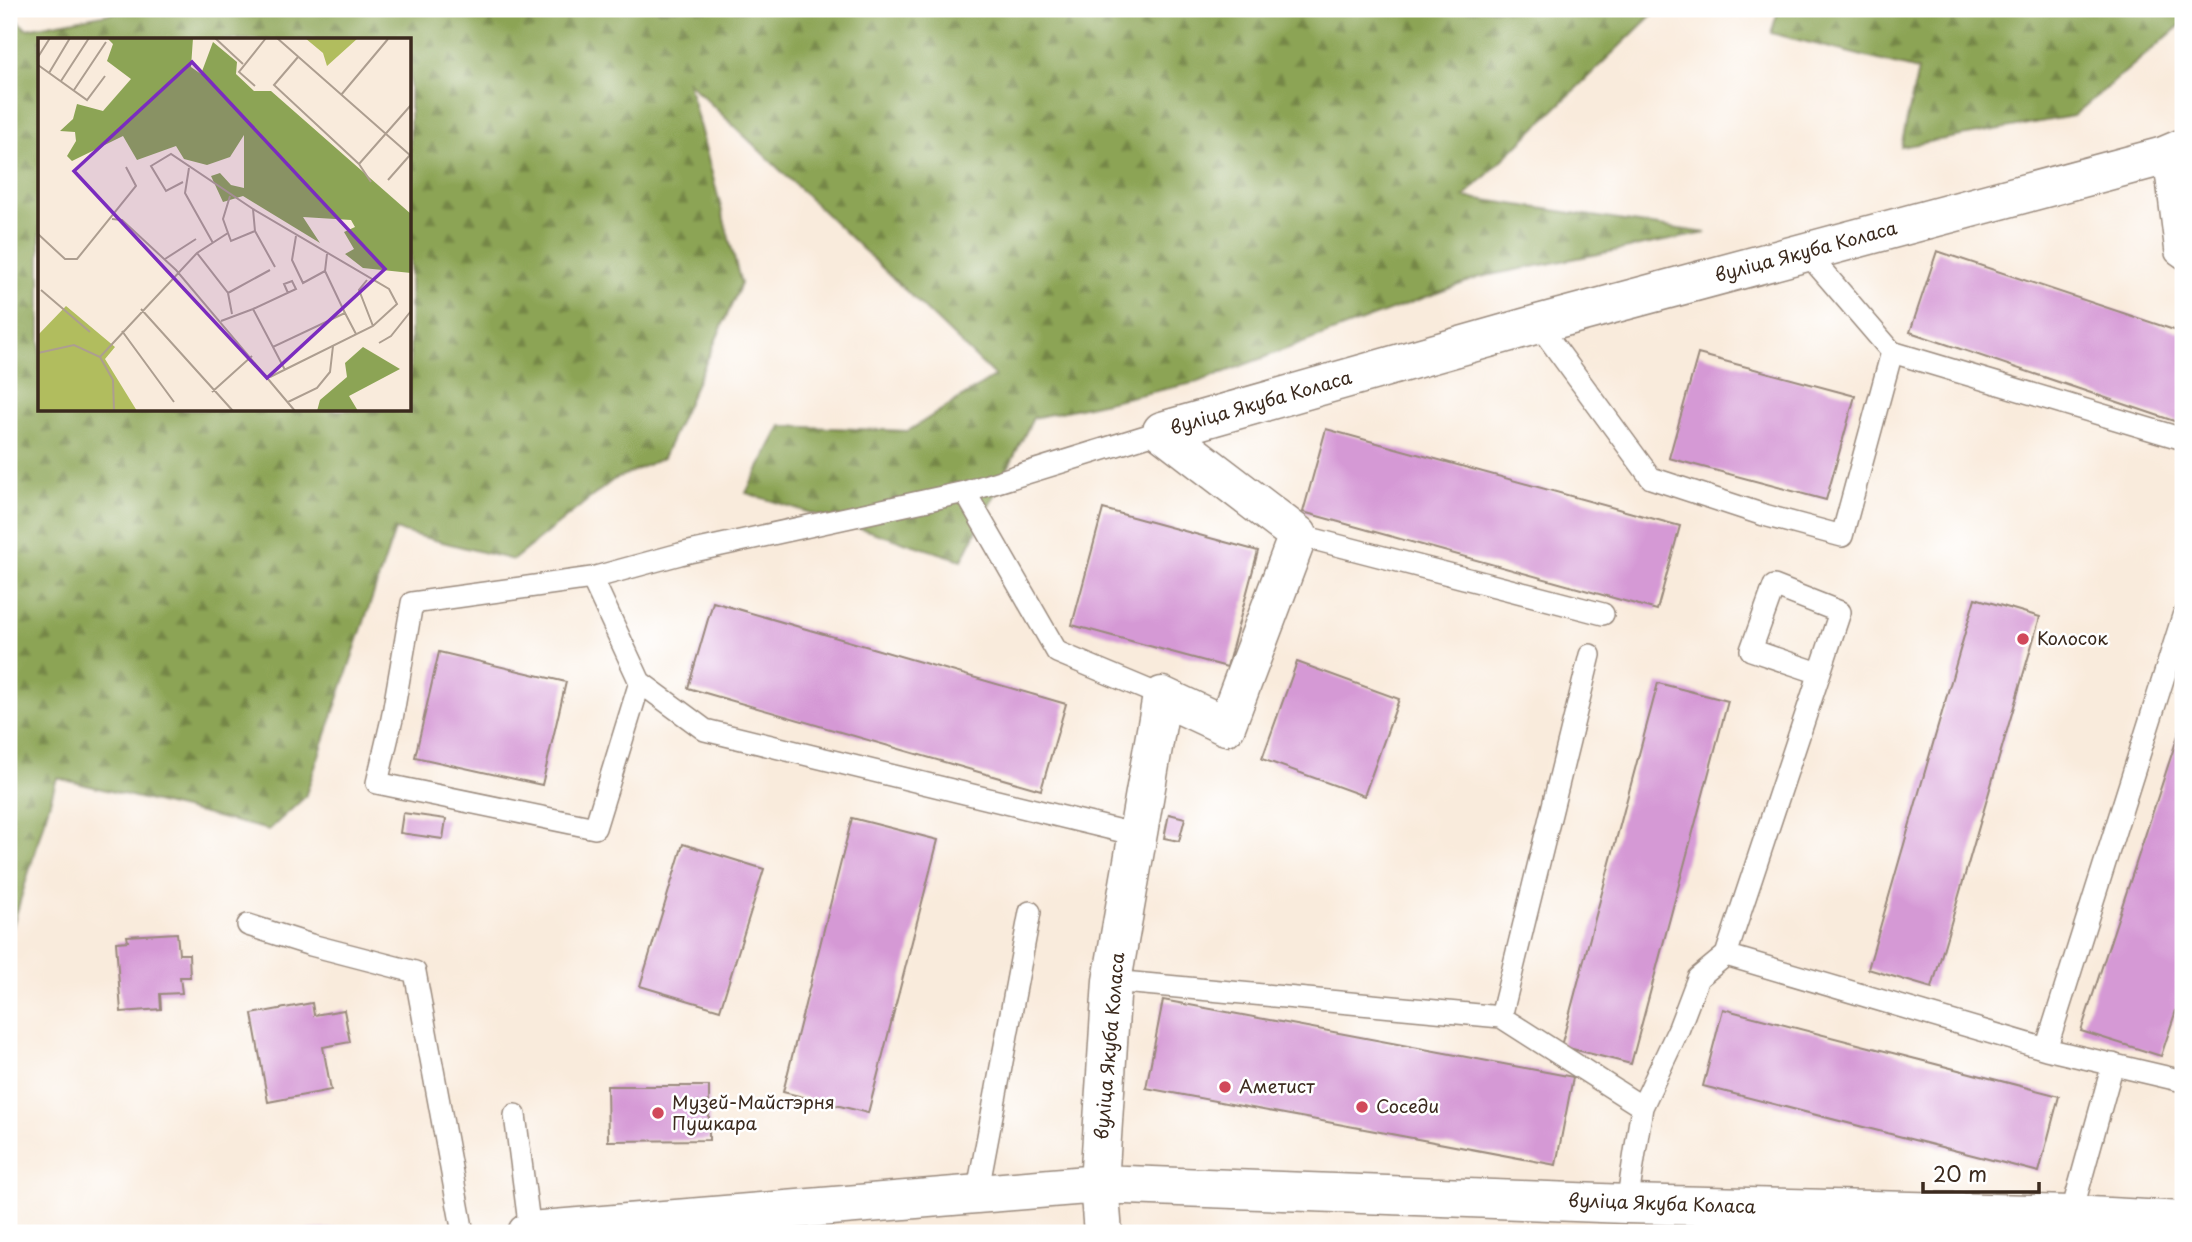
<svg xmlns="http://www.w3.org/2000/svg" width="2192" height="1242" font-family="'Playpen Sans',sans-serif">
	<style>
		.forest { fill: url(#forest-firs); stroke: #64673a; stroke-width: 2; fill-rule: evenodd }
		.building { fill: #d599d5 }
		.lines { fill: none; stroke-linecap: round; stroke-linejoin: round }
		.lane-casing { stroke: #9a8a7d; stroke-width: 24 }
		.street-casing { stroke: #9a8a7d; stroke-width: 41 }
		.lane { stroke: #fff; stroke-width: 21 }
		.street { stroke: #fff; stroke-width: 38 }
		.poi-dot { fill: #d1495b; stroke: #fff; stroke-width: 2.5 }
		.labels { text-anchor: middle; stroke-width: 5; stroke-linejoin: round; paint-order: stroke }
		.street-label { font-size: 18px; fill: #3b2a1e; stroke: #fff }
		.poi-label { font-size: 18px; fill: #3b2a1e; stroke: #fff; text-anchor: start }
		.inset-road { fill: none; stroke: #ad9e90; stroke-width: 2 }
		.view { fill: #7b2cbf; fill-opacity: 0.15; stroke: #7b2cbf; stroke-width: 3.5 }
		.inset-edge { fill: none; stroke: #3b2a1e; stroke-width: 3.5 }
	</style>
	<defs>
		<pattern id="forest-firs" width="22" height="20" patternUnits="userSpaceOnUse" patternTransform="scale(1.75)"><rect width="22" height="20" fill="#8ca455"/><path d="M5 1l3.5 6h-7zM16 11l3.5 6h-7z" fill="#748646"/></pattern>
	</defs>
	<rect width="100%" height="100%" fill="#fff"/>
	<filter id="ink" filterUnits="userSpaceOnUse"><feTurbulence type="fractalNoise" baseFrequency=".0143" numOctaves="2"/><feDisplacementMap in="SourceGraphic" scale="14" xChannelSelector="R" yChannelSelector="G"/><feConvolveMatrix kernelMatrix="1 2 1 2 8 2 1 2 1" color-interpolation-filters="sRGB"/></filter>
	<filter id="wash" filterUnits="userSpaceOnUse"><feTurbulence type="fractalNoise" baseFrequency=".00686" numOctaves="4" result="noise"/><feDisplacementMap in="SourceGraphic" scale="28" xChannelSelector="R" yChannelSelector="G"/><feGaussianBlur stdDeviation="1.57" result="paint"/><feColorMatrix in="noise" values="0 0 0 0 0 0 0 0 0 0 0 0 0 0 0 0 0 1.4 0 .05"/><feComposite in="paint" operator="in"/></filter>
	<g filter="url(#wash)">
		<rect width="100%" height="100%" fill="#f9ebdc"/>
		<path class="forest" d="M 125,9 L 1658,9 L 1464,197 L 1706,233 L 1480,277 L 1198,382 L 1033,418 L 962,560 L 746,493 L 781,426 L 908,431 L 995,376 L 688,82 L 741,284 L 663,458 L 613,480 L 513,560 L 395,530 L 305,797 L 269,830 L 57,778 L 9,938 L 9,11 L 26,29 L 125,11 ZM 40,40 L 410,40 L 410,410 L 40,410 Z
			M 1779,9 L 2183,9 L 2183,23 L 2073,116 L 1901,147 L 1918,70 L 1771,33 Z"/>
		<g id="blocks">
			<path class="building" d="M 1937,251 L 2183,333 L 2183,424 L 1910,332 Z
				M 1698,354 L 1855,396 L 1826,500 L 1669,458 Z
				M 1326,429 L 1680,526 L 1657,610 L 1303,512 Z
				M 1103,509 L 1258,551 L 1227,667 L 1072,625 Z
				M 1975,598 L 2040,617 L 1932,988 L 1868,969 Z
				M 713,602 L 1066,704 L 1041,790 L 688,688 Z
				M 439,652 L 566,682 L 542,785 L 415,757 Z
				M 1297,662 L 1399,699 L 1364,796 L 1262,759 Z
				M 1658,683 L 1728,701 L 1631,1064 L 1561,1046 Z
				M 2183,720 L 2183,989 L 2161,1056 L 2081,1031 Z
				M 403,813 L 446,819 L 443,839 L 400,833 Z
				M 1169,814 L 1185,818 L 1179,841 L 1164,838 Z
				M 852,818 L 938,840 L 868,1113 L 783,1092 Z
				M 683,844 L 764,869 L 720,1010 L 640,986 Z
				M 177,933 L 179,954 L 189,954 L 190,977 L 180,977 L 182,993 L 160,994 L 161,1009 L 121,1012 L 116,942 L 128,941 L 127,936 Z
				M 1163,1000 L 1573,1077 L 1556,1165 L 1146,1088 Z
				M 312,1003 L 314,1015 L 344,1010 L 350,1042 L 323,1047 L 331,1090 L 268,1102 L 252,1014 Z
				M 1723,1009 L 2059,1096 L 2039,1172 L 1703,1086 Z
				M 607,1086 L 709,1086 L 709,1140 L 608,1141 Z
				M 384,1226 L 385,1233 L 306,1233 L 306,1230 Z"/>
		</g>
	</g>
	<g filter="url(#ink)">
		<use href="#blocks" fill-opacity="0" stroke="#9a8a7d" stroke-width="2"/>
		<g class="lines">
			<defs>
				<path id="lane" d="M 2164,156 L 2176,253 L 2183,258
					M 1538,324 L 1651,478 L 1764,515 L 1842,536 L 1892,352 L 1806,252
					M 1892,352 L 2183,439
					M 965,492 L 1057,652 L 1162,696
					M 1298,535 L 1603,614
					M 592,578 L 640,682 L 705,730 L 1137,835
					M 640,682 L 595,828 L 377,783 L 392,719 L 412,603 L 592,578 L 680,554 L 965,492 L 1162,431
					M 248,925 L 311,945 L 415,972 L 463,1233
					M 1726,955 L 1840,612 L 1774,586 L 1751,650 L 1819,673
					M 1112,981 L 1501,1017 L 1642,1107
					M 1501,1017 L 1590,655
					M 2046,1049 L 2183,1081
					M 515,1115 L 530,1231
					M 977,1195 L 1030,912
					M 1627,1204 L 1642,1107 L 1679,1028 L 1698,978 L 1726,955 L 2046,1049 L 2183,616
					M 2071,1215 L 2113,1064"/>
				<path id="street" d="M 527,1233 L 530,1231 L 1099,1184 L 1627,1204 L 2071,1215 L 2183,1221
					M 1103,1233 L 1099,1184 L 1112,981 L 1162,696 L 1226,726 L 1298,535 L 1162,431 L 1538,324 L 2164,156 L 2183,148"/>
			</defs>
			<use href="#lane" class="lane-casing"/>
			<use href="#street" class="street-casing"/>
			<use href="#lane" class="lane"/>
			<use href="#street" class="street"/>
		</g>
	</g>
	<g class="poi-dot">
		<circle cx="2023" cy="639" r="7"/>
		<circle cx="1225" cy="1087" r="7"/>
		<circle cx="1362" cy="1107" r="7"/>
		<circle cx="658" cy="1113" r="7"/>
	</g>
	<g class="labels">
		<g class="street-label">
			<text transform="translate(1806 252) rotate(-15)" y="6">вуліца Якуба Коласа</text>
			<text transform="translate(1261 403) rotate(-16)" y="6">вуліца Якуба Коласа</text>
			<text transform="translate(1110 1046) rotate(-85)" y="6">вуліца Якуба Коласа</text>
			<text transform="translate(1662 1204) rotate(2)" y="6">вуліца Якуба Коласа</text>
		</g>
		<g class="poi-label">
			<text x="2037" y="645">Колосок</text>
			<text x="1239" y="1093">Аметист</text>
			<text x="672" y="1109">Музей-Майстэрня<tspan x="672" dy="21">Пушкара</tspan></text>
			<text x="1376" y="1113">Соседи</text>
		</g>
	</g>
	<g transform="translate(38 38)">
		<rect width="373" height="373" fill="#f9ebdc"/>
		<path d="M 267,0 L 320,0 L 289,28 L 285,15 ZM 28,268 L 77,309 L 67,321 L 99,373 L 0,373 L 0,297 Z" fill="#b1bd5e"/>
		<path d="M 69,0 L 155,0 L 153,29 L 163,36 L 175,4 L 199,24 L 198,36 L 216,53 L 233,53 L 373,176 L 373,235 L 325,230 L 307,216 L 316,211 L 306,194 L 317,189 L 313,182 L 265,179 L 282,205 L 205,158 L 185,164 L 173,138 L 182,135 L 193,147 L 206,150 L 206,97 L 192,119 L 169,127 L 146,121 L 138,108 L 99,122 L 85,98 L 34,123 L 29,118 L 38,103 L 37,94 L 22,93 L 35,81 L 39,66 L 65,73 L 93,41 L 69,23 L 75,6 ZM 325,309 L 362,331 L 311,358 L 320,373 L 279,373 L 282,362 L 309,339 L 307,325 Z" fill="#8ca455"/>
		<path class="inset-road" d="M 177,0 L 205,26M 239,0 L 373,118M 0,19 L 12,0M 260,19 L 236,47 L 321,126 L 373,67M 0,27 L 49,62 L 67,38M 11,35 L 32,0M 23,43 L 51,0M 217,48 L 201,34 L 228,0M 36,52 L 68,4M 303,57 L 350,1M 321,126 L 333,144M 151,130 L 147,155 L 175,205M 350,142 L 372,117M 145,144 L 128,153 L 113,128 L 133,116 L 215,171M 74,181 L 84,182 L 138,232 L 257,373M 217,193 L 237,229M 190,195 L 185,181 L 192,158M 0,196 L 27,221 L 39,221 L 98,148 L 88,129M 258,198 L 254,222 L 265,245 L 287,233 L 289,216M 159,215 L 190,255 L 194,276M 127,221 L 158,201M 329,242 L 321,252 L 335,288M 3,252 L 52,294M 190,255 L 232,232M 103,271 L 195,373M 215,271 L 258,251 L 254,243 L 246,246 L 250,255M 307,275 L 318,296M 183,283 L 215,271 L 235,309 L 307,275 L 287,233M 84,293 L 136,364M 341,305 L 353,298 L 373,273M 235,309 L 247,332M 0,315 L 36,307 L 62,319 L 75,342 L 76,373M 62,319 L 159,215 L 190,195 L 193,203 L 217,193 L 215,171 L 351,251 L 359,266 L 335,288 L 232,339M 174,354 L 214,318M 250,364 L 279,350 L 292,334 L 295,308"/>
		<path class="view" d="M 154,24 L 347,231 L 229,340 L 36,133 Z"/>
		<rect width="373" height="373" class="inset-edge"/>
	</g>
	<rect width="2192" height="1242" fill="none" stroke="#fff" stroke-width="35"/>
	<path d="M1923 1182v10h116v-10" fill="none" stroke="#3b2a1e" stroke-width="3.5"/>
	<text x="1933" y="1182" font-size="21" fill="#3b2a1e" stroke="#ffffff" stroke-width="5" paint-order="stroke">20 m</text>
</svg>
